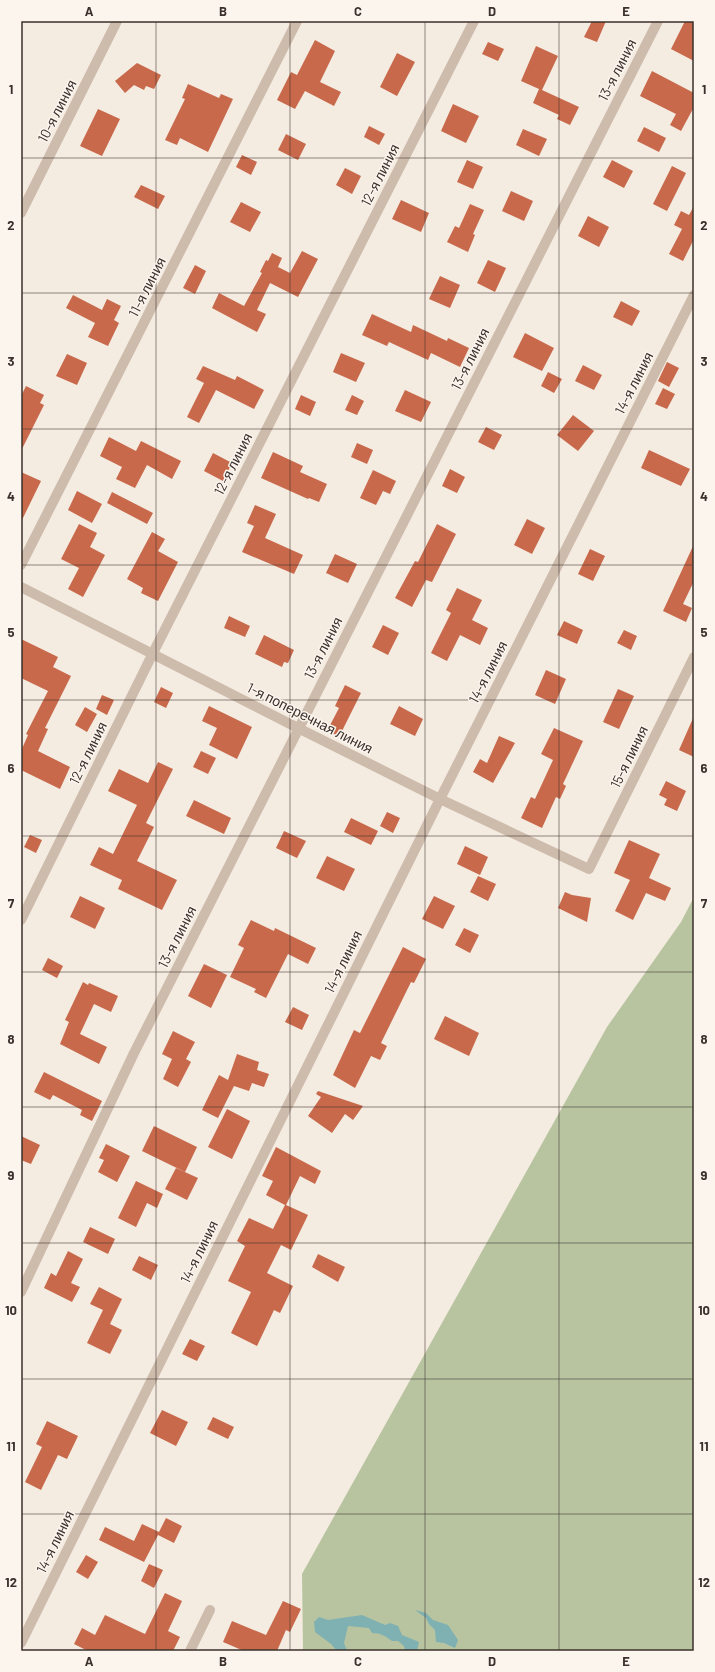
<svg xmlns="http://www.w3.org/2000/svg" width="715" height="1672" font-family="Barlow,sans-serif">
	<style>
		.green { fill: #b8c4a0 }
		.water { fill: #7fb0b2 }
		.building { fill: #c8694b }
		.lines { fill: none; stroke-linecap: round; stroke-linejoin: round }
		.minor { stroke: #cdbbac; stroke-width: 10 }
		.grid { fill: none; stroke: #3b302b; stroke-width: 1; stroke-opacity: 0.55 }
		.labels { text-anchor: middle; stroke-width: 3; stroke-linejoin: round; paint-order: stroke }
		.street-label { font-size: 14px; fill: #3b302b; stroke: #fbf5ee }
		.neatline { fill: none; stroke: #3b302b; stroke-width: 1.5 }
		.grid-label { font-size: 13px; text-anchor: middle; font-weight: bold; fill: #3b302b }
	</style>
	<rect width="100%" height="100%" fill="#f4ebe1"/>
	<path class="green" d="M 694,897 L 694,1651 L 303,1651 L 302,1574 L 607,1027 L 681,922 Z"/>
	<path class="water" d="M 415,1610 L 426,1613 L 433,1620 L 448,1625 L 458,1640 L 455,1648 L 444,1643 L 436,1642 L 435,1630 L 429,1624 L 426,1618 Z
		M 362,1615 L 385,1625 L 390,1623 L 398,1626 L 402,1635 L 419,1642 L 417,1651 L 405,1651 L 404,1646 L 398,1641 L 392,1641 C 385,1636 381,1633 372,1633 L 369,1628 L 348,1626 L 344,1643 L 347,1651 L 337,1651 L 331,1644 L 315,1632 L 314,1622 L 319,1617 L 328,1620 Z"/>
	<path class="building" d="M 592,21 L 606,21 L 597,42 L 584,37 Z
		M 685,21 L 694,21 L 694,61 L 671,49 Z
		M 315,40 L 335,51 L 320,82 L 341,92 L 334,106 L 305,91 L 295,109 L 277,100 L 291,72 L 297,75 Z
		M 488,42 L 504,49 L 498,61 L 482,54 Z
		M 536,46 L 558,56 L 542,90 L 579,107 L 570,125 L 557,119 L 559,115 L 533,103 L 539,89 L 521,81 Z
		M 397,53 L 415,62 L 397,96 L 380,87 Z
		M 137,63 L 161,75 L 154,89 L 146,86 L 144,90 L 134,85 L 125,93 L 115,81 Z
		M 652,71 L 694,93 L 694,107 L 681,131 L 670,125 L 676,114 L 640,96 Z
		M 188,84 L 219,98 L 221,94 L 233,99 L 208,152 L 180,138 L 177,145 L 165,140 L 185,99 L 182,98 Z
		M 453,104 L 479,116 L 466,143 L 441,131 Z
		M 98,109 L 120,119 L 102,156 L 80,146 Z
		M 369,126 L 385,134 L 379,145 L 364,137 Z
		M 644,127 L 666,138 L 659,152 L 637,141 Z
		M 523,129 L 547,139 L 539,156 L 516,145 Z
		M 286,134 L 306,144 L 298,160 L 278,150 Z
		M 242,155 L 257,162 L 251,175 L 236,167 Z
		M 467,160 L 483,167 L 473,189 L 457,182 Z
		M 612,160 L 633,171 L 624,188 L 603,177 Z
		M 672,166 L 686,173 L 667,211 L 653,204 Z
		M 345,168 L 361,176 L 352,194 L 336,185 Z
		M 141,185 L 165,196 L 158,209 L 134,197 Z
		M 511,191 L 533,201 L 524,221 L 502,211 Z
		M 401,200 L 429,213 L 421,232 L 392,219 Z
		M 241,202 L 261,212 L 250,232 L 230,222 Z
		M 470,204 L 484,210 L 473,234 L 475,235 L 468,252 L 447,242 L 455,226 L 459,228 Z
		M 694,206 L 694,239 L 683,261 L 669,254 L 682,229 L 674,225 L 681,211 L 689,215 Z
		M 588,216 L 609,227 L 599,247 L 578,236 Z
		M 302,251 L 318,259 L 298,297 L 270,283 L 257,310 L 266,314 L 257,332 L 212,308 L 219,293 L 244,306 L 262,273 L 260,272 L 266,260 L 268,261 L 272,253 L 282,258 L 278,267 L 290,273 Z
		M 488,260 L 506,268 L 495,292 L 477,283 Z
		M 195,265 L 206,271 L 195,294 L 183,288 Z
		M 440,276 L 460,285 L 450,308 L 429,299 Z
		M 73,295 L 102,310 L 107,299 L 121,306 L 114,320 L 119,323 L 108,346 L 88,337 L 95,323 L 66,308 Z
		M 621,301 L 640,311 L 632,326 L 613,317 Z
		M 372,314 L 411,332 L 413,325 L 447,341 L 448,338 L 469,348 L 460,367 L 431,353 L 428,360 L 389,342 L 387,346 L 362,335 Z
		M 525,333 L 554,348 L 542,371 L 513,357 Z
		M 341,353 L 365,363 L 356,382 L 333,372 Z
		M 67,354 L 87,363 L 77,385 L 56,376 Z
		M 667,362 L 679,368 L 669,387 L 658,381 Z
		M 583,365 L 602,375 L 594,390 L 575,381 Z
		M 203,366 L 235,380 L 237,376 L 264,390 L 254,409 L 216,390 L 199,423 L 187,417 L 204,383 L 196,379 Z
		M 548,372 L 562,379 L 554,393 L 541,386 Z
		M 26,386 L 44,395 L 40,403 L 44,405 L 21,451 L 21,396 Z
		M 663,388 L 675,394 L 667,409 L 655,404 Z
		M 405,390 L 431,402 L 421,422 L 395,411 Z
		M 301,395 L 316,402 L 310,416 L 295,409 Z
		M 352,395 L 364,401 L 357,415 L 345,410 Z
		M 573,415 L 594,431 L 578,451 L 557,435 Z
		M 486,427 L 502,435 L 494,450 L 478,442 Z
		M 109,437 L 136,451 L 141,441 L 181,461 L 172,479 L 147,465 L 135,488 L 116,479 L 122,467 L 100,456 Z
		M 357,443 L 373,450 L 367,464 L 351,457 Z
		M 649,450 L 690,469 L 681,486 L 641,468 Z
		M 273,452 L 303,466 L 300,472 L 327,484 L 319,502 L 309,498 L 308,499 L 261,478 Z
		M 213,453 L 232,463 L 223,481 L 204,471 Z
		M 450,469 L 465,477 L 457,493 L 442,486 Z
		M 373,470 L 396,481 L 390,494 L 383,491 L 376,505 L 360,498 Z
		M 21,472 L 41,481 L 21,522 Z
		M 77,491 L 102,504 L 92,523 L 68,510 Z
		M 112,492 L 153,513 L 147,524 L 107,503 Z
		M 255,505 L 276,514 L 265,538 L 303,555 L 294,574 L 242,552 L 254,526 L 247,523 Z
		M 527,519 L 545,528 L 532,554 L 514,545 Z
		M 79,524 L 97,533 L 90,547 L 105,555 L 83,597 L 68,589 L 79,568 L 61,559 Z
		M 437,524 L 456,534 L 432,582 L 426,580 L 412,607 L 395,598 L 415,561 L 418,562 Z
		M 152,532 L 165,539 L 158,551 L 178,562 L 158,601 L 141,593 L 143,588 L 127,579 Z
		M 694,544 L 694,581 L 683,604 L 692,608 L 686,622 L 663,611 Z
		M 590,549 L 605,556 L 593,581 L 578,574 Z
		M 335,554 L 357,564 L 348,583 L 326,573 Z
		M 457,588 L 482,600 L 472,620 L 488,628 L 480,645 L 460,635 L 447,661 L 431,653 L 451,613 L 446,610 Z
		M 229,616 L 250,626 L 245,637 L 224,628 Z
		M 564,621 L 583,630 L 577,644 L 557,635 Z
		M 383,625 L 399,633 L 388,655 L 372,647 Z
		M 624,630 L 637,636 L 631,650 L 617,643 Z
		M 264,635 L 294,650 L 288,663 L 284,662 L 282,667 L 255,654 Z
		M 21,639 L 58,657 L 53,667 L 71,676 L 45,728 L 48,729 L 38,751 L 70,767 L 60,789 L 21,770 L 21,751 L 28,735 L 26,734 L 48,691 L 21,678 Z
		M 546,670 L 566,679 L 555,704 L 535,695 Z
		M 345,685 L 361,693 L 339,737 L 327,731 L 339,708 L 335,706 Z
		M 161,687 L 173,693 L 166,708 L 154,702 Z
		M 618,689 L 634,696 L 619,729 L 603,722 Z
		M 102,695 L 114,700 L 107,715 L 96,709 Z
		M 209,706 L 252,727 L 237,759 L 209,745 L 217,728 L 202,721 Z
		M 399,706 L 423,719 L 415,736 L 390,724 Z
		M 85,707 L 97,714 L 87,732 L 75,725 Z
		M 694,716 L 694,757 L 679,750 Z
		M 554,728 L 583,741 L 563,784 L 566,786 L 560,799 L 556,797 L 542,828 L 521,818 L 531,797 L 535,799 L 553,760 L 541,754 Z
		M 499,736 L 515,743 L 493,783 L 473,772 L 480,759 L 487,763 Z
		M 201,751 L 216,758 L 208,774 L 193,767 Z
		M 158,762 L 173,769 L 146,823 L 154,827 L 137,861 L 177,880 L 162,910 L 118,889 L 122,880 L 90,865 L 99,847 L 113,854 L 137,805 L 108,791 L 119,769 L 148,783 Z
		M 666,781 L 686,791 L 677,811 L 664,805 L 667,799 L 659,795 Z
		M 194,800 L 231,818 L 224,834 L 186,816 Z
		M 387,812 L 400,818 L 393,833 L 380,826 Z
		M 351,818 L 378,831 L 371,845 L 344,832 Z
		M 284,831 L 306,841 L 297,858 L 276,848 Z
		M 30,835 L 42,840 L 36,853 L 24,847 Z
		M 629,840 L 660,854 L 649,878 L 671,888 L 665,901 L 646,893 L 633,920 L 615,911 L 630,880 L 614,873 Z
		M 465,846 L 488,857 L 480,875 L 457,864 Z
		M 327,856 L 355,869 L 344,891 L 316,878 Z
		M 478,876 L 496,884 L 488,901 L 470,892 Z
		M 565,892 L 572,895 L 591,898 L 587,922 L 558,908 Z
		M 80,896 L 105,908 L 95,929 L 70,917 Z
		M 434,896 L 455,906 L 443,929 L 422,919 Z
		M 251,920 L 274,931 L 275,928 L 316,948 L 308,964 L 288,954 L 266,998 L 254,992 L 256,989 L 230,977 L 244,948 L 238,945 Z
		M 464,928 L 479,935 L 470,953 L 455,945 Z
		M 403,947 L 426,959 L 414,983 L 411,982 L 381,1043 L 387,1046 L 380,1060 L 371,1056 L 355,1088 L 333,1075 L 354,1030 L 360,1033 Z
		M 48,958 L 63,966 L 57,978 L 42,970 Z
		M 204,964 L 227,975 L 211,1008 L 188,996 Z
		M 83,982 L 88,985 L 89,983 L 118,996 L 111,1012 L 94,1004 L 80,1034 L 107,1047 L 99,1064 L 60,1044 L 69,1022 L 65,1020 Z
		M 293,1007 L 309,1015 L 302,1030 L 285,1022 Z
		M 445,1016 L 479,1033 L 469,1056 L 434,1039 Z
		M 173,1031 L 195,1042 L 186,1059 L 191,1062 L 178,1087 L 163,1079 L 172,1059 L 162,1054 Z
		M 237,1054 L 259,1062 L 257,1070 L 269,1074 L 264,1087 L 252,1083 L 249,1091 L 234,1086 L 218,1118 L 202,1110 L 219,1075 L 228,1080 Z
		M 44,1072 L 102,1101 L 92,1121 L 80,1115 L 82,1110 L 53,1095 L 50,1100 L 34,1092 Z
		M 318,1091 L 363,1106 L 353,1120 L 345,1114 L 332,1133 L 308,1116 L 321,1097 L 316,1094 Z
		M 227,1109 L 250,1121 L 232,1159 L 208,1147 Z
		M 154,1126 L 197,1147 L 185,1172 L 142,1151 Z
		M 21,1136 L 40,1145 L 31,1164 L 21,1160 Z
		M 106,1144 L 130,1156 L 117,1182 L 98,1172 L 104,1160 L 99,1158 Z
		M 276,1147 L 321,1171 L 315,1184 L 300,1176 L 286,1205 L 308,1215 L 291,1250 L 281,1245 L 267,1273 L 293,1286 L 280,1313 L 274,1310 L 257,1346 L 231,1333 L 251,1292 L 228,1281 L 245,1246 L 237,1241 L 249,1218 L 273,1229 L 285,1205 L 266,1195 L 273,1181 L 262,1176 Z
		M 176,1168 L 198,1178 L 187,1200 L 165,1189 Z
		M 136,1181 L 163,1194 L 157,1208 L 147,1203 L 136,1227 L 118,1218 Z
		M 90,1227 L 115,1239 L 108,1254 L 83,1242 Z
		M 68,1251 L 83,1259 L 71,1283 L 80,1287 L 72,1302 L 44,1288 L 51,1273 L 56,1276 Z
		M 318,1254 L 345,1267 L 338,1282 L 312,1267 Z
		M 139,1256 L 158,1265 L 151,1280 L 132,1270 Z
		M 99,1287 L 122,1299 L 110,1324 L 122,1330 L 110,1354 L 87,1343 L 103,1310 L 90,1304 Z
		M 190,1339 L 205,1346 L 197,1361 L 182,1354 Z
		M 162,1410 L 188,1422 L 176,1446 L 150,1433 Z
		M 213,1417 L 234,1427 L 228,1439 L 207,1429 Z
		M 47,1421 L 78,1436 L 67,1459 L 58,1455 L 41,1490 L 25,1482 L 42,1447 L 36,1444 Z
		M 166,1518 L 182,1526 L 174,1543 L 158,1535 L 144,1562 L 99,1540 L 105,1527 L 134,1541 L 142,1524 L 159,1532 Z
		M 86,1555 L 98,1562 L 88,1579 L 76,1572 Z
		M 149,1564 L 163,1570 L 154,1588 L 141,1581 Z
		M 165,1593 L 182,1601 L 168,1631 L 180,1637 L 173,1651 L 88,1651 L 74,1644 L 82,1628 L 95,1635 L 105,1615 L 145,1634 Z
		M 283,1601 L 301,1609 L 290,1632 L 286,1630 L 277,1651 L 244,1651 L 223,1642 L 232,1621 L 266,1635 Z"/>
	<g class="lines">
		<path class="minor" d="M 21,213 L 117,21
			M 21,565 L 297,21
			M 21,587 L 298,728 L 440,799 L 589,869 L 694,657
			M 21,920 L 153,653 L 474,21
			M 21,1292 L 134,1053 L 658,21
			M 21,1643 L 440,799 L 694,295
			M 190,1651 L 210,1610"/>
	</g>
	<path class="grid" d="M 156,21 L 156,1651M 290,21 L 290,1651M 425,21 L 425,1651M 559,21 L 559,1651M 21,158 L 694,158M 21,293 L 694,293M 21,429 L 694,429M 21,565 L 694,565M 21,700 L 694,700M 21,836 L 694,836M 21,972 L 694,972M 21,1107 L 694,1107M 21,1243 L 694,1243M 21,1379 L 694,1379M 21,1514 L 694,1514"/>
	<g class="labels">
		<g class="street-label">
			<text transform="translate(617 70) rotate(-63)" y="5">13-я линия</text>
			<text transform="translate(57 111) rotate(-63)" y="5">10-я линия</text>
			<text transform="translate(380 175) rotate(-63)" y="5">12-я линия</text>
			<text transform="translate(147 287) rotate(-63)" y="5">11-я линия</text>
			<text transform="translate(470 359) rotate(-63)" y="5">13-я линия</text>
			<text transform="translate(634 383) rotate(-63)" y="5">14-я линия</text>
			<text transform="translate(233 464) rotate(-63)" y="5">12-я линия</text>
			<text transform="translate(323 648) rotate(-63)" y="5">13-я линия</text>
			<text transform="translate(488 672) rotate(-63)" y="5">14-я линия</text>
			<text transform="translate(310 718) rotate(27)" y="5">1-я поперечная линия</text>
			<text transform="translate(88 753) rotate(-64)" y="5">12-я линия</text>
			<text transform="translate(629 757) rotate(-64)" y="5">15-я линия</text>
			<text transform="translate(177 937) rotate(-63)" y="5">13-я линия</text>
			<text transform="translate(343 962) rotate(-64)" y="5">14-я линия</text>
			<text transform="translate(199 1252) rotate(-64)" y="5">14-я линия</text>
			<text transform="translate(55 1542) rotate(-64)" y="5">14-я линия</text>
		</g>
	</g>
	<rect width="715" height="1672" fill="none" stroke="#fbf5ee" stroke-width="44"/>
	<rect x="22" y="22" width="671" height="1628" class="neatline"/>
	<g class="grid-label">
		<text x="89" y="16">A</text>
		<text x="223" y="16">B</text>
		<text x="358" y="16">C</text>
		<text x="492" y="16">D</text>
		<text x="626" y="16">E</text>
		<text x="11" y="94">1</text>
		<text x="704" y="94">1</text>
		<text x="11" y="230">2</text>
		<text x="704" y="230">2</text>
		<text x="11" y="366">3</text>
		<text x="704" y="366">3</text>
		<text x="11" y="501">4</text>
		<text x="704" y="501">4</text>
		<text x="11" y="637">5</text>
		<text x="704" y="637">5</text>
		<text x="11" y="773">6</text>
		<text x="704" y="773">6</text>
		<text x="11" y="908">7</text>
		<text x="704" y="908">7</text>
		<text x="11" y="1044">8</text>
		<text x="704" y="1044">8</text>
		<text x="11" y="1180">9</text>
		<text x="704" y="1180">9</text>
		<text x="11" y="1315">10</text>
		<text x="704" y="1315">10</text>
		<text x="11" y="1451">11</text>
		<text x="704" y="1451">11</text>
		<text x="11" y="1587">12</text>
		<text x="704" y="1587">12</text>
		<text x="89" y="1666">A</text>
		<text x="223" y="1666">B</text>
		<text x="358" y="1666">C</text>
		<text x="492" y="1666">D</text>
		<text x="626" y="1666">E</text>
	</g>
</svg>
